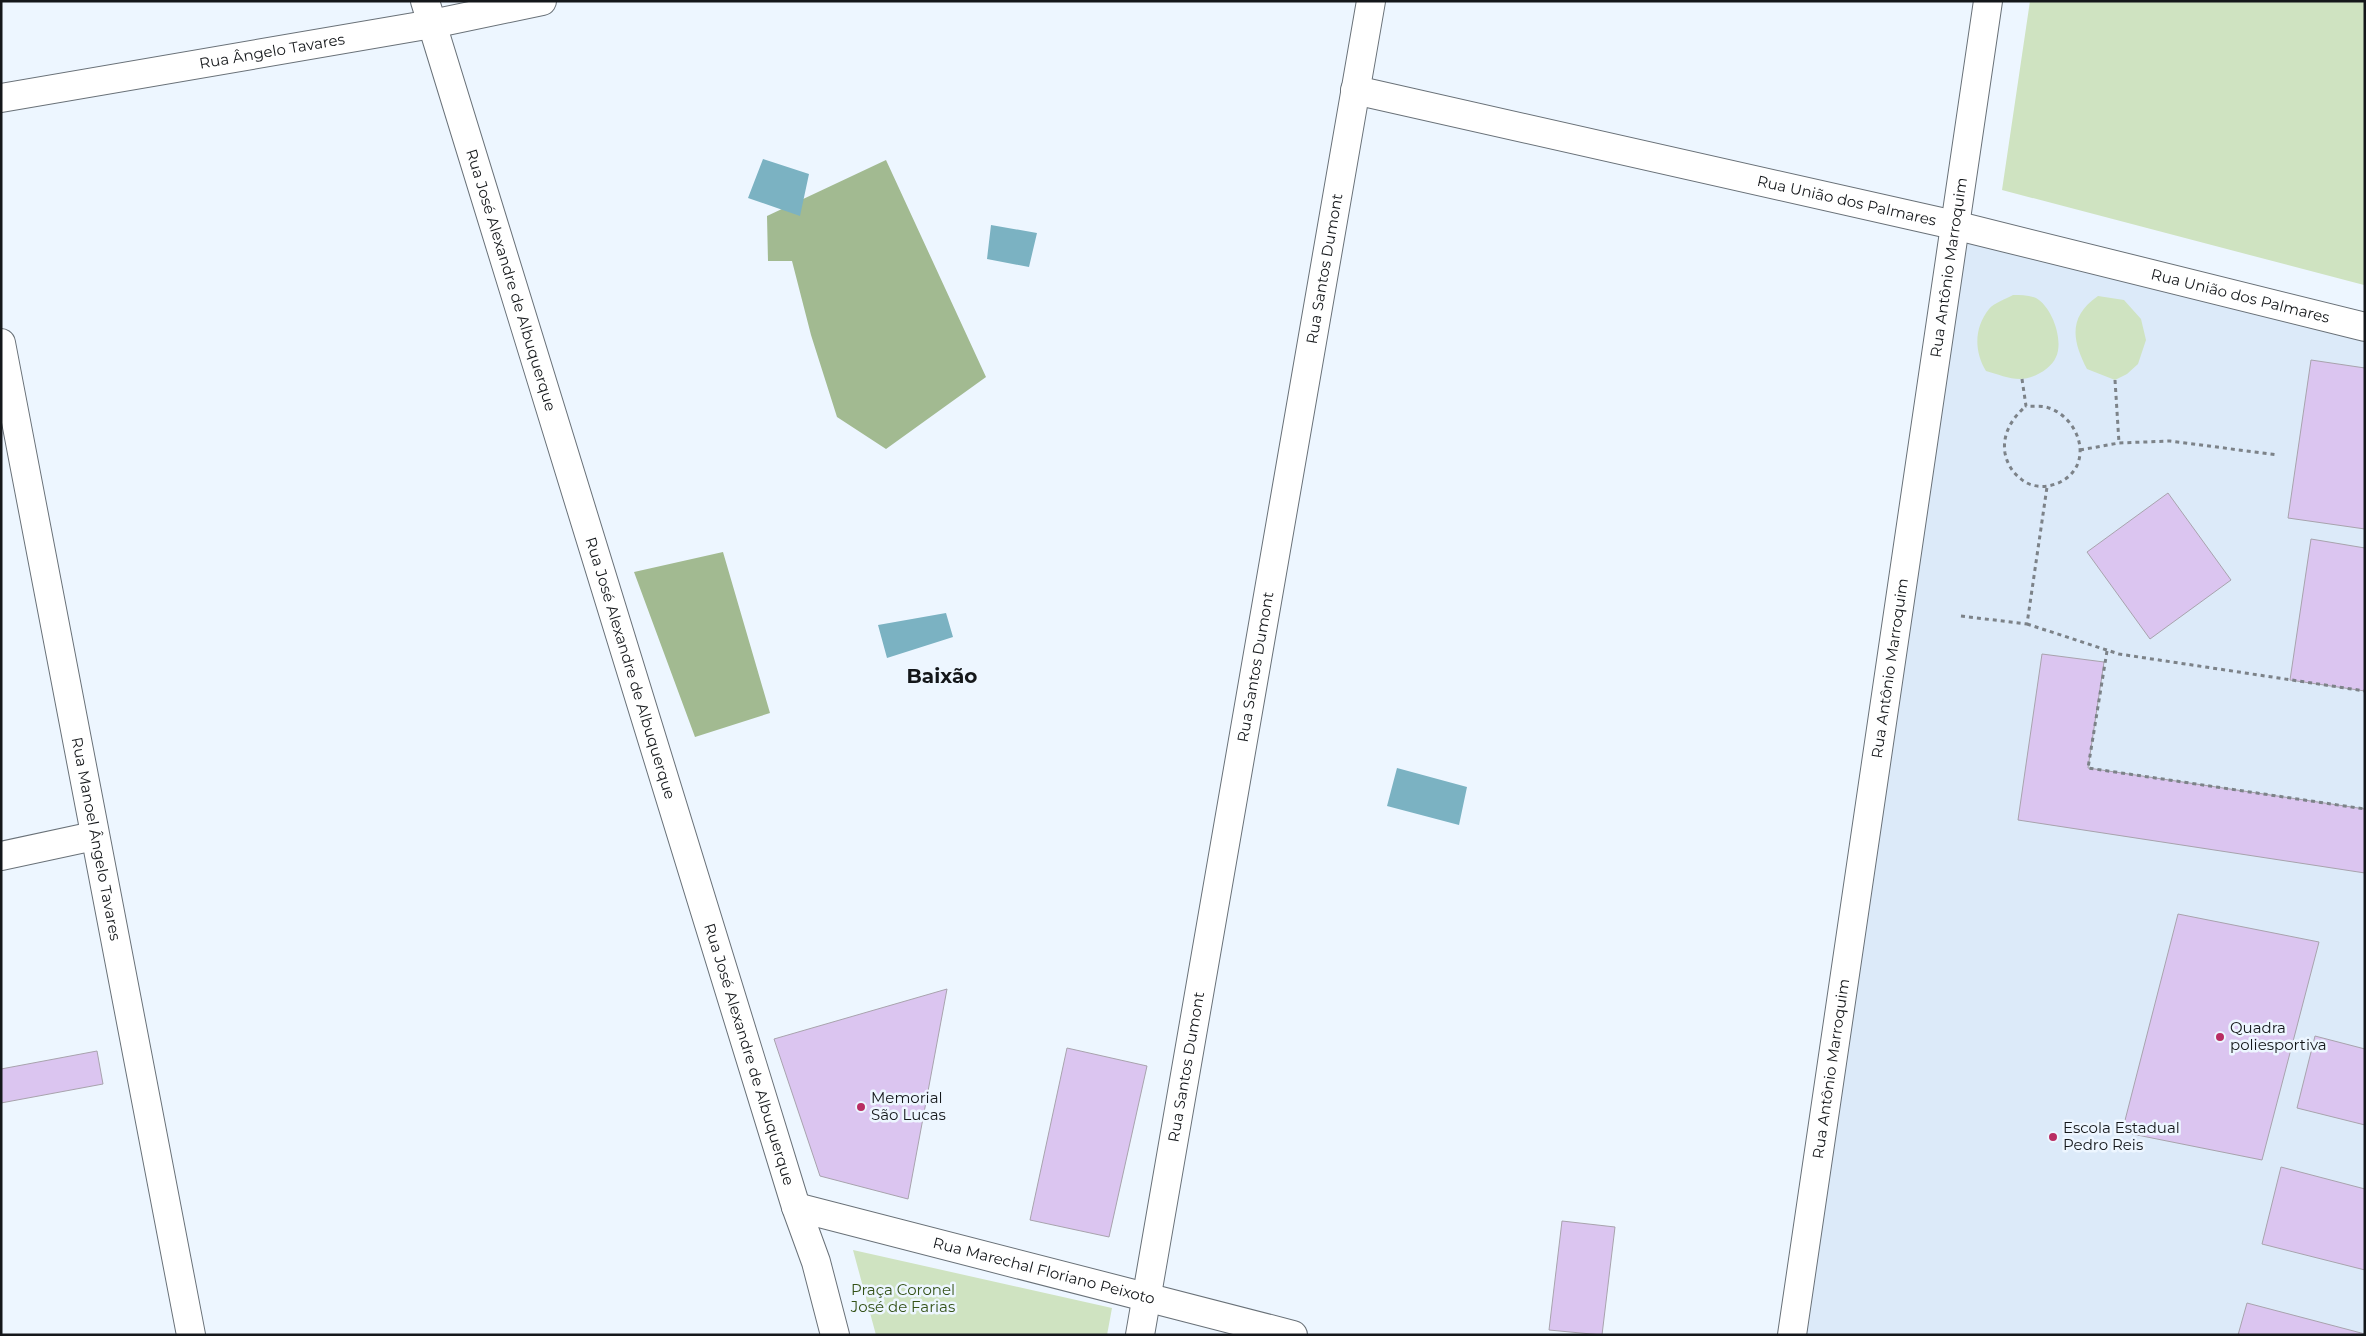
<svg xmlns="http://www.w3.org/2000/svg" width="2366" height="1336" font-family="Montserrat,sans-serif">
	<style>
		.built { fill: #dceaf9 }
		.green { fill: #cfe3c1 }
		.forest { fill: #a2ba91 }
		.water { fill: #7bb2c2 }
		.building { fill: #dbc5f0; stroke: #a8a3ad }
		.lines { fill: none; stroke-linecap: round; stroke-linejoin: round }
		.minor-casing { stroke: #697178; stroke-width: 30 }
		.path { stroke: #7c8288; stroke-width: 3; stroke-dasharray: 4 4; stroke-linecap: butt }
		.minor { stroke: #fff; stroke-width: 28 }
		.poi-dot { fill: #b92d63; stroke: #edf6ff; stroke-width: 2 }
		.labels { text-anchor: middle; stroke-width: 5; stroke-linejoin: round; paint-order: stroke }
		.street-label { font-size: 15px; fill: #14171a; stroke: #edf6ff }
		.poi-label { font-size: 15px; fill: #14171a; stroke: #edf6ff; text-anchor: start }
		.park-label { font-size: 15px; fill: #345218; stroke: #edf6ff }
		.district-label { font-size: 20px; font-weight: bold; fill: #14171a; stroke: #edf6ff }
	</style>
	<rect width="100%" height="100%" fill="#edf6ff"/>
	<path class="built" d="M 1954,225 L 2365,327 L 2365,1335 L 1792,1335 Z"/>
	<path class="green" d="M 2030,1 L 2365,1 L 2364,285 L 2002,190 Z
		M 2013,295 C 2020,295 2029,295 2036,298 C 2052,307 2064,340 2056,357 C 2051,369 2033,379 2020,379 C 2009,379 1997,374 1986,371 C 1974,351 1974,328 1989,309 C 1994,303 2006,299 2013,295 Z
		M 2098,296 L 2124,300 L 2141,319 L 2146,340 L 2138,364 L 2127,374 L 2115,380 L 2087,369 C 2072,340 2068,317 2098,296 Z
		M 853,1250 L 1112,1308 L 1107,1335 L 876,1335 Z"/>
	<path class="forest" d="M 886,160 L 986,377 L 886,449 L 837,417 L 811,335 L 792,261 L 768,261 L 767,216 Z
		M 723,552 L 770,713 L 695,737 L 634,572 Z"/>
	<path class="water" d="M 763,159 L 809,174 L 800,216 L 748,198 Z
		M 991,225 L 1037,233 L 1029,267 L 987,259 Z
		M 946,613 L 953,637 L 887,658 L 878,625 Z
		M 1397,768 L 1467,787 L 1459,825 L 1387,806 Z"/>
	<path class="building" d="M 2311,360 L 2365,368 L 2365,529 L 2288,518 Z
		M 2168,493 L 2231,580 L 2150,639 L 2087,552 Z
		M 2311,539 L 2365,548 L 2365,691 L 2290,680 Z
		M 2042,654 L 2104,662 L 2088,768 L 2365,809 L 2365,873 L 2018,820 Z
		M 2178,914 L 2319,942 L 2262,1160 L 2122,1132 Z
		M 947,989 L 908,1199 L 820,1176 L 774,1039 Z
		M 2315,1036 L 2365,1049 L 2365,1125 L 2297,1108 Z
		M 1067,1048 L 1147,1066 L 1109,1237 L 1030,1220 Z
		M 97,1051 L 103,1084 L 1,1103 L 1,1069 Z
		M 2281,1167 L 2365,1189 L 2365,1270 L 2262,1244 Z
		M 1562,1221 L 1615,1227 L 1602,1335 L 1549,1330 Z
		M 2247,1303 L 2365,1334 L 2365,1335 L 2238,1335 Z"/>
	<g class="lines">
		<defs>
			<g id="minor">
				<path id="s1" d="M 425,1 L 796,1207 L 816,1262 L 835,1335"/>
				<path id="s2" d="M 1355,90 L 1954,225 L 2365,327"/>
				<path id="s3" d="M 1,98 L 432,24 L 542,1"/>
				<path id="s4" d="M 1,343 L 191,1335"/>
				<path d="M 1,856 L 94,836"/>
				<path id="s5" d="M 796,1207 L 1293,1335"/>
				<path id="s6" d="M 1140,1335 L 1371,1"/>
				<path id="s7" d="M 1792,1335 L 1988,1"/>
			</g>
		</defs>
		<use href="#minor" class="minor-casing"/>
		<path class="path" d="M 2022,379 L 2026,406 C 2033,407 2042,405 2049,408 C 2070,415 2086,441 2078,463 C 2070,485 2038,494 2021,479 C 2013,473 2007,464 2005,453 C 2002,434 2012,418 2026,406
			M 2115,380 L 2119,443
			M 2080,450 L 2119,443 L 2170,441 L 2278,455
			M 1961,616 L 2027,624 L 2047,487
			M 2027,624 L 2119,654 L 2365,691
			M 2107,651 L 2088,768 L 2365,809"/>
		<use href="#minor" class="minor"/>
	</g>
	<g class="poi-dot">
		<circle cx="2220" cy="1037" r="5"/>
		<circle cx="861" cy="1107" r="5"/>
		<circle cx="2053" cy="1137" r="5"/>
	</g>
	<g class="labels">
		<g class="street-label">
			<text dy="5" stroke="none"><textPath href="#s3" startOffset="275">Rua Ângelo Tavares</textPath></text>
			<text dy="5" stroke="none"><textPath href="#s2" startOffset="504">Rua União dos Palmares</textPath></text>
			<text dy="5" stroke="none"><textPath href="#s7" startOffset="1079">Rua Antônio Marroquim</textPath></text>
			<text dy="5" stroke="none"><textPath href="#s6" startOffset="1082">Rua Santos Dumont</textPath></text>
			<text dy="5" stroke="none"><textPath href="#s1" startOffset="292">Rua José Alexandre de Albuquerque</textPath></text>
			<text dy="5" stroke="none"><textPath href="#s2" startOffset="909">Rua União dos Palmares</textPath></text>
			<text dy="5" stroke="none"><textPath href="#s1" startOffset="698">Rua José Alexandre de Albuquerque</textPath></text>
			<text dy="5" stroke="none"><textPath href="#s6" startOffset="678">Rua Santos Dumont</textPath></text>
			<text dy="5" stroke="none"><textPath href="#s7" startOffset="674">Rua Antônio Marroquim</textPath></text>
			<text dy="5" stroke="none"><textPath href="#s4" startOffset="505">Rua Manoel Ângelo Tavares</textPath></text>
			<text dy="5" stroke="none"><textPath href="#s1" startOffset="1102">Rua José Alexandre de Albuquerque</textPath></text>
			<text dy="5" stroke="none"><textPath href="#s6" startOffset="272">Rua Santos Dumont</textPath></text>
			<text dy="5" stroke="none"><textPath href="#s7" startOffset="269">Rua Antônio Marroquim</textPath></text>
			<text dy="5" stroke="none"><textPath href="#s5" startOffset="256">Rua Marechal Floriano Peixoto</textPath></text>
		</g>
		<g class="poi-label">
			<text x="2230" y="1033">Quadra<tspan x="2230" dy="17">poliesportiva</tspan></text>
			<text x="871" y="1103">Memorial<tspan x="871" dy="17">São Lucas</tspan></text>
			<text x="2063" y="1133">Escola Estadual<tspan x="2063" dy="17">Pedro Reis</tspan></text>
		</g>
		<g class="park-label">
			<text x="903" y="1295">Praça Coronel<tspan x="903" dy="17">José de Farias</tspan></text>
		</g>
		<g class="district-label">
			<text x="942" y="683">Baixão</text>
		</g>
	</g>
	<rect width="2366" height="1336" fill="none" stroke="#14171a" stroke-width="5"/>
</svg>
